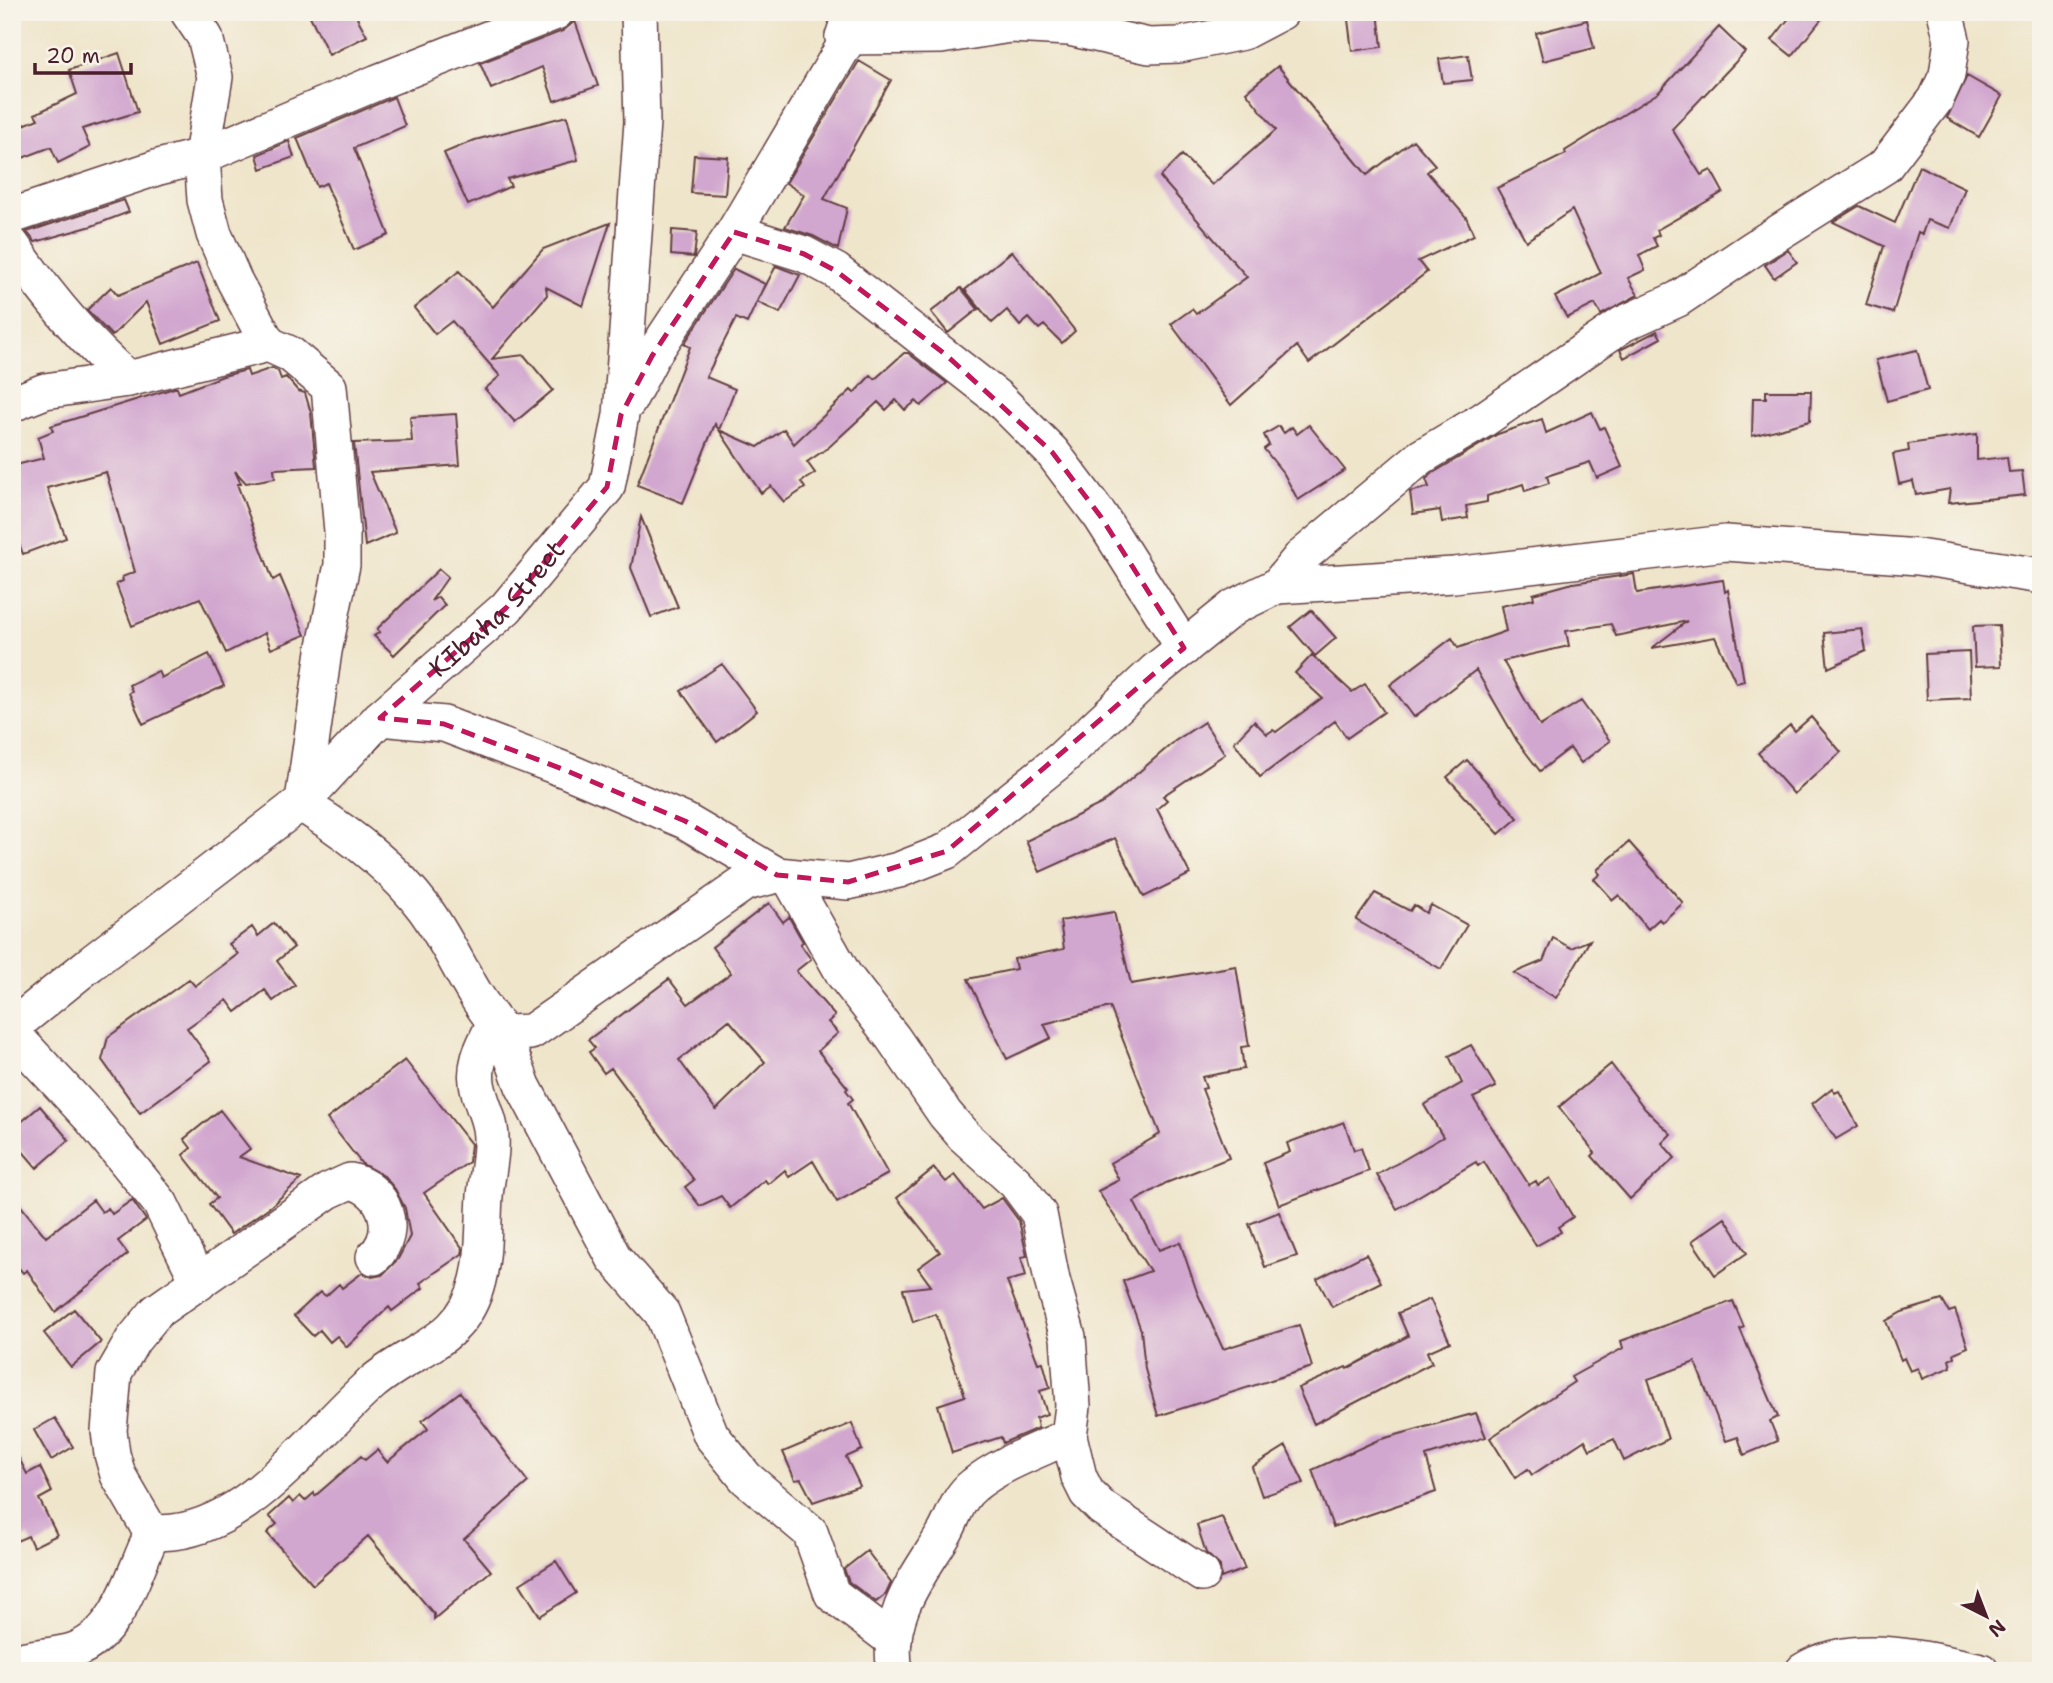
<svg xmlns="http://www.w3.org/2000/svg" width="2053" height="1683" font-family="'Shantell Sans',sans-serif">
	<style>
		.building { fill: #d1a6cf; fill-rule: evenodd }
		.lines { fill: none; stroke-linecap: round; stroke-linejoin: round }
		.minor-casing { stroke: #633d43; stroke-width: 38 }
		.minor { stroke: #fff; stroke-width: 35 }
		.marked { fill: none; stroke: #c2185b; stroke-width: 5; stroke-dasharray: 14 9; stroke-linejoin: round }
		.labels { text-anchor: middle; stroke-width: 5; stroke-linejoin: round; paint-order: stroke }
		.street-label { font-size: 26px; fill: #4a1f2b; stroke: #f7f3e8 }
	</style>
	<rect width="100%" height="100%" fill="#f7f3e8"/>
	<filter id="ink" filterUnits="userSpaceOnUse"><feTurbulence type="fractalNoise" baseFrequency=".0143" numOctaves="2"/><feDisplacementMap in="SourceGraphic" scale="14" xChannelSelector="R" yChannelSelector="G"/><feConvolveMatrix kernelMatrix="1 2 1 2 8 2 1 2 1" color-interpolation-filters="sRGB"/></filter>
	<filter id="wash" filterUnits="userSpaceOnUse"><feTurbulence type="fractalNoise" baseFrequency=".00686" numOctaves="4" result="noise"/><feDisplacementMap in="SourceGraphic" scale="28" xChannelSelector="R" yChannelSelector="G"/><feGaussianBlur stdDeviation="1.57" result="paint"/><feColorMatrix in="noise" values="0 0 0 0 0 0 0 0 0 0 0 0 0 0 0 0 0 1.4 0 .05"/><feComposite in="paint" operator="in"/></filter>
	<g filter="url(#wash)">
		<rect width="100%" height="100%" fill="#efe5cb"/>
		<g id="blocks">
			<path class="building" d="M 308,12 L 354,12 L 367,36 L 329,55 Z
				M 1347,12 L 1378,12 L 1382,47 L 1352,51 Z
				M 1794,12 L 1827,12 L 1792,56 L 1772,40 Z
				M 1587,20 L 1594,48 L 1543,61 L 1536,33 Z
				M 575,21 L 598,86 L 554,101 L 542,67 L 491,89 L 480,63 L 563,31 Z
				M 1719,27 L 1745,52 L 1672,129 L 1701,175 L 1711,170 L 1723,192 L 1657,230 L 1659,235 L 1653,238 L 1657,246 L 1639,255 L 1645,270 L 1628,278 L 1638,295 L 1601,315 L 1595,304 L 1567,318 L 1555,297 L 1601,273 L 1572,210 L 1526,241 L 1497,188 L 1566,154 L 1565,151 L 1658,93 Z
				M 119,53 L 138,112 L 82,129 L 90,147 L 58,163 L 51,147 L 12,162 L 12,130 L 38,119 L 35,114 L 77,94 L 69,70 Z
				M 1468,55 L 1472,80 L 1443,83 L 1439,59 Z
				M 859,61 L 891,80 L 824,199 L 847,208 L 838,249 L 813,236 L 785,227 L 804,195 L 786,183 Z
				M 1278,66 L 1367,175 L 1413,140 L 1435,165 L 1427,172 L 1466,217 L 1474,235 L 1418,261 L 1427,272 L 1309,363 L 1297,346 L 1231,405 L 1171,324 L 1192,309 L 1196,314 L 1247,277 L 1160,177 L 1182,155 L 1212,185 L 1276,130 L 1246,92 Z
				M 1967,76 L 2002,96 L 1979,137 L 1947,118 Z
				M 394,97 L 405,126 L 354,148 L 389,235 L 354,250 L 326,183 L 317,187 L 297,138 Z
				M 567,116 L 578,160 L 507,179 L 511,186 L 468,205 L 444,153 L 475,140 Z
				M 289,141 L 294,157 L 261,169 L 257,155 Z
				M 694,155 L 728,157 L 725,195 L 691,193 Z
				M 1919,166 L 1965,188 L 1950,228 L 1927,220 L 1922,234 L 1918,232 L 1893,313 L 1866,305 L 1884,246 L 1833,222 L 1859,206 L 1895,223 Z
				M 124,200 L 129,212 L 92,226 L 35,242 L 27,232 Z
				M 610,223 L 583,306 L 546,287 L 547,295 L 492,359 L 524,355 L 553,390 L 515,422 L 485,389 L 500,376 L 452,321 L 435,334 L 414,308 L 459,271 L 493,307 L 543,249 Z
				M 672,230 L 697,232 L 694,257 L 671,255 Z
				M 1788,250 L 1797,262 L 1774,278 L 1765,265 Z
				M 1012,251 L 1075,331 L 1062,343 L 1044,325 L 1039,329 L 1029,318 L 1020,326 L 1007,310 L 992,323 L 965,290 Z
				M 197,263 L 220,321 L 163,344 L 146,302 L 112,336 L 87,310 L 111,287 L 118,295 Z
				M 776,266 L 800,275 L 780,313 L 757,302 Z
				M 734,269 L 765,284 L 747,323 L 736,318 L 706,377 L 735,389 L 719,430 L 758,447 L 784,429 L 794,444 L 851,390 L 854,393 L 871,375 L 875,379 L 904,353 L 908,353 L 947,383 L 921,406 L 916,401 L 905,410 L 896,400 L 886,410 L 878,402 L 829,447 L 807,462 L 815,473 L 801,482 L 805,488 L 784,502 L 771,486 L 761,493 L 715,424 L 683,503 L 637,485 L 690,347 L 684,344 Z
				M 961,288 L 978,309 L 948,333 L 931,312 Z
				M 1657,331 L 1661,338 L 1624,358 L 1620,350 Z
				M 1917,350 L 1928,390 L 1887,401 L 1876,360 Z
				M 272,368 L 278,371 L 281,379 L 286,377 L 298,391 L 305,393 L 311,413 L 316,467 L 274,469 L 275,478 L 246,483 L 235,471 L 241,484 L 237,484 L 273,580 L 280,576 L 305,635 L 271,649 L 265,633 L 226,653 L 200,598 L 132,626 L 116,584 L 123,581 L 122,577 L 135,572 L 106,472 L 47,488 L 66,538 L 23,554 L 12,525 L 12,466 L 44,458 L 38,437 L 53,431 L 51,426 L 174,388 L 177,388 L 179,393 L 223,376 L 247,370 L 249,376 Z
				M 1766,391 L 1811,391 L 1810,421 L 1752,436 L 1753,398 L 1766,398 Z
				M 1592,412 L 1600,429 L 1604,427 L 1622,467 L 1597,478 L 1590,462 L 1547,476 L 1549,483 L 1525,491 L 1523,484 L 1487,496 L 1487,502 L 1466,506 L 1468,518 L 1442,522 L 1440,510 L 1413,514 L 1410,492 L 1429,487 L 1426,479 L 1433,473 L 1498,434 L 1542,419 L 1546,433 Z
				M 456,414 L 460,465 L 370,472 L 396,533 L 365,546 L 354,443 L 412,441 L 410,417 Z
				M 1309,425 L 1345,470 L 1298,500 L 1284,474 L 1264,449 L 1269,445 L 1264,435 L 1279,426 L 1284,433 L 1292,427 L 1297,434 Z
				M 1977,434 L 1977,460 L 2007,457 L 2009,472 L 2022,471 L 2025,495 L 1948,503 L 1950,489 L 1916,495 L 1913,481 L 1899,484 L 1893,454 L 1909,451 L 1908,444 Z
				M 641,517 L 678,607 L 651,617 L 631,568 Z
				M 439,569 L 448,577 L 431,601 L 438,597 L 445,605 L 394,655 L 374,636 L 380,632 L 377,629 Z
				M 1634,574 L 1637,593 L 1723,580 L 1725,592 L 1728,590 L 1744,681 L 1736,683 L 1715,637 L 1652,648 L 1687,621 L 1616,636 L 1611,624 L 1566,631 L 1569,646 L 1503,661 L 1540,726 L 1581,701 L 1610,741 L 1581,763 L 1570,748 L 1540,771 L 1517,741 L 1476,670 L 1414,717 L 1390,685 L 1452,638 L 1458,648 L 1506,631 L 1501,606 L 1534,599 L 1533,594 L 1573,583 Z
				M 1311,610 L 1336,638 L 1315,656 L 1290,627 Z
				M 1999,625 L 2001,666 L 1975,667 L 1973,626 Z
				M 1862,629 L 1866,651 L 1828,668 L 1824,633 Z
				M 1969,652 L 1971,698 L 1927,700 L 1925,654 Z
				M 209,654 L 224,686 L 143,724 L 129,693 L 132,691 L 129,685 L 158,671 L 161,678 Z
				M 1312,655 L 1352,692 L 1365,684 L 1384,712 L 1347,738 L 1335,721 L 1260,777 L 1234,742 L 1254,721 L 1267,734 L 1273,730 L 1276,732 L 1322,698 L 1295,673 Z
				M 722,664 L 757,711 L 717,742 L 681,691 Z
				M 1811,717 L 1841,752 L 1794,794 L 1758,753 L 1790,725 L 1795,731 Z
				M 1204,722 L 1225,754 L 1163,796 L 1167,800 L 1157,809 L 1190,874 L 1144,897 L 1115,838 L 1040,872 L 1026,841 L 1103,803 L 1175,741 Z
				M 1467,760 L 1518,818 L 1499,834 L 1447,777 Z
				M 1629,842 L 1683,903 L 1662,922 L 1659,919 L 1648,929 L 1619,895 L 1613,900 L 1594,879 L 1600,874 L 1597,870 Z
				M 1375,893 L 1410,911 L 1414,905 L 1426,913 L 1431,905 L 1467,925 L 1441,969 L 1356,920 Z
				M 769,903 L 783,922 L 789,917 L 803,942 L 800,944 L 811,959 L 796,971 L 835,1016 L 828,1022 L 838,1033 L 818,1051 L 848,1088 L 846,1090 L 853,1099 L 848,1103 L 888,1174 L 837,1202 L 813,1161 L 789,1177 L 785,1170 L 768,1184 L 765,1180 L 730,1208 L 721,1196 L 700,1206 L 685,1187 L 694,1180 L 611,1068 L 604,1073 L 589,1052 L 595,1048 L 588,1040 L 669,979 L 688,1004 L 731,973 L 712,947 ZM 729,1020 L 765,1062 L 716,1110 L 679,1060 Z
				M 1114,912 L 1131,984 L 1236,966 L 1249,1046 L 1241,1047 L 1244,1069 L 1202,1077 L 1206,1088 L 1202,1089 L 1229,1158 L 1166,1183 L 1134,1202 L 1159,1250 L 1180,1242 L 1197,1292 L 1223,1349 L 1299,1325 L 1312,1367 L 1158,1416 L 1145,1369 L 1141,1330 L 1123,1281 L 1150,1271 L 1098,1191 L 1119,1180 L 1110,1163 L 1160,1134 L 1110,1007 L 1044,1024 L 1051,1038 L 1007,1059 L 968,979 L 1016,969 L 1014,959 L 1064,949 L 1060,921 Z
				M 274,923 L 294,947 L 277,961 L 295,985 L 273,1001 L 265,990 L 236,1012 L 227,1000 L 187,1028 L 211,1061 L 140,1113 L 102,1060 L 108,1037 L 189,979 L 195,986 L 238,954 L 229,944 L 252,927 L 258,936 Z
				M 1553,938 L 1571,948 L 1590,940 L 1556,998 L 1514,973 L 1543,961 Z
				M 1471,1045 L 1496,1087 L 1473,1098 L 1529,1185 L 1536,1181 L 1538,1185 L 1550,1178 L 1573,1217 L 1558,1227 L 1561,1232 L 1536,1246 L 1484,1162 L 1478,1166 L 1476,1162 L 1397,1209 L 1377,1175 L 1443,1137 L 1424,1105 L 1462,1083 L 1449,1056 Z
				M 405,1060 L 471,1144 L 469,1162 L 424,1193 L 463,1249 L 462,1254 L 420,1283 L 423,1288 L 392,1311 L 389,1307 L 347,1347 L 337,1336 L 330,1342 L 320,1330 L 313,1336 L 294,1316 L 320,1292 L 326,1296 L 339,1284 L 342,1288 L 362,1273 L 372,1277 L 382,1275 L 398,1259 L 410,1236 L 405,1208 L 395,1189 L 384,1176 L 362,1164 L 327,1119 Z
				M 1611,1064 L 1645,1109 L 1671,1134 L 1662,1143 L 1675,1158 L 1630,1199 L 1592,1156 L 1595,1153 L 1559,1107 Z
				M 1832,1088 L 1835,1093 L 1839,1091 L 1858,1126 L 1836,1139 L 1812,1104 Z
				M 40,1106 L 69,1140 L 37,1168 L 12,1139 L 12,1130 Z
				M 220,1110 L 250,1149 L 239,1157 L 301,1179 L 271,1206 L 231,1234 L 209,1204 L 217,1198 L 183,1155 L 191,1148 L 184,1139 Z
				M 1344,1122 L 1354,1150 L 1361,1148 L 1369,1171 L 1279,1205 L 1263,1163 L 1290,1152 L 1287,1143 Z
				M 934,1168 L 946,1182 L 955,1175 L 982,1209 L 1002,1198 L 1019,1221 L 1027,1256 L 1021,1257 L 1026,1276 L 1007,1281 L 1038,1363 L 1043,1362 L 1050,1388 L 1040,1391 L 1047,1414 L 1036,1418 L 1038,1428 L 1005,1442 L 1003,1443 L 1001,1437 L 952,1453 L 938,1405 L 965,1396 L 936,1314 L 913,1322 L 903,1289 L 931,1286 L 918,1268 L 940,1252 L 897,1198 Z
				M 12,1195 L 46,1237 L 93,1200 L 102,1212 L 108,1208 L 112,1214 L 132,1200 L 146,1220 L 118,1241 L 128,1254 L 55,1312 L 27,1270 L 23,1273 L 12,1260 Z
				M 1279,1212 L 1297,1256 L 1265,1267 L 1249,1224 Z
				M 1725,1218 L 1747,1253 L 1715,1275 L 1692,1241 Z
				M 1366,1254 L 1381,1282 L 1332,1307 L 1317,1279 Z
				M 1430,1299 L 1450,1342 L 1427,1352 L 1432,1363 L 1314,1424 L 1298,1388 L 1346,1367 L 1347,1369 L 1408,1336 L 1398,1313 Z
				M 1942,1300 L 1949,1312 L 1955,1310 L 1968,1347 L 1954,1353 L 1955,1357 L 1949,1360 L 1951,1367 L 1922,1379 L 1918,1368 L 1910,1371 L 1904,1358 L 1901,1360 L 1886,1321 L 1902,1312 Z
				M 1733,1301 L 1744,1327 L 1740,1329 L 1778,1417 L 1770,1421 L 1778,1441 L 1744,1455 L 1738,1437 L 1726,1441 L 1695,1362 L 1648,1379 L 1668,1439 L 1624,1461 L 1614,1439 L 1590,1450 L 1585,1440 L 1532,1475 L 1528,1469 L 1515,1478 L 1490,1438 L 1574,1382 L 1571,1377 L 1623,1348 L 1621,1341 Z
				M 74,1309 L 101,1342 L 71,1367 L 44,1333 Z
				M 460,1392 L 528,1482 L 464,1539 L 491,1571 L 434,1619 L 434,1614 L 368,1536 L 313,1585 L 267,1533 L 277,1524 L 269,1516 L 289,1498 L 293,1503 L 300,1496 L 305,1501 L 314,1493 L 315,1496 L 361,1456 L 365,1460 L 377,1450 L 387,1462 L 428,1429 L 422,1421 Z
				M 1476,1413 L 1486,1437 L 1426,1456 L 1436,1492 L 1333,1527 L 1312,1470 L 1378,1440 Z
				M 55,1418 L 73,1447 L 51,1460 L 34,1430 Z
				M 852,1423 L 862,1450 L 846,1457 L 860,1486 L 813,1502 L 801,1479 L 795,1480 L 783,1452 Z
				M 12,1445 L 27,1474 L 40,1467 L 52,1492 L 39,1499 L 57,1535 L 33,1547 L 28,1536 L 12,1543 Z
				M 1286,1446 L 1304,1483 L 1262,1496 L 1252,1467 Z
				M 1222,1517 L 1245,1569 L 1221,1578 L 1220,1566 L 1206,1553 L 1197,1525 Z
				M 867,1551 L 891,1583 L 886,1594 L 876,1602 L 849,1582 L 844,1569 Z
				M 556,1561 L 576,1593 L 540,1616 L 520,1584 Z"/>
		</g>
	</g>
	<g filter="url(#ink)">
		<use href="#blocks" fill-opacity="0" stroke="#633d43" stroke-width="2"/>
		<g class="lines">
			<defs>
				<g id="minor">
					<path d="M 188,12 L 205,37 L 215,77 L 202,156 L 205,200 L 214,234 L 234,280 L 268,344"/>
					<path d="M 843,37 L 941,36 L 1010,25 L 1069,28 L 1149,46 L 1179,45 L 1243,32 L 1281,12"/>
					<path d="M 12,216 L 159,167 L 202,156 L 378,82 L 556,12"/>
					<path d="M 734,232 L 804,254 L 836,271 L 998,398 L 1052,452 L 1101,517 L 1184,648"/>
					<path d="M 12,245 C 46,295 82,339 128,379"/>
					<path d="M 628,402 L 652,356 L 734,232 L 844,46 L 843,37 L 851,12"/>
					<path d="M 12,404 L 45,391 L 128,379 L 268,344 L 290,354 L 329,387 L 342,531 L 342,565 L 324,651 L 303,801"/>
					<path d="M 1277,586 L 1300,558 L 1421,457 L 1483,420 L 1623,324 L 1678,299 L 1754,248 L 1885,166 L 1936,99 L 1947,75 L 1952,40 L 1945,12"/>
					<path d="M 380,718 L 444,724 L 565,770 L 685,821 L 777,875"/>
					<path d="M 311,810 C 353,837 394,868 424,908 C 453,947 469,995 502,1030 L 510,1033 L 531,1032 L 745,883 L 777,875 L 848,882 L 899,870 L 947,851 L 1060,760 L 1156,670 L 1234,607 L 1277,586 L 1454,575 L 1726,543 L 1918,557 L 2041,576"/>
					<path d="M 789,877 L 844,975 L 893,1038 L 945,1114 L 964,1136 L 1016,1183 L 1039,1214 L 1052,1280 L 1068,1337 L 1073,1406 L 1069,1436 L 1079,1477 L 1087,1493 L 1102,1508 L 1202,1574"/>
					<path id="s1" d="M 12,1027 L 90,964 L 303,801 L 380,718 L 506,608 L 607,487 L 621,415 L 642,122 L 639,12"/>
					<path d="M 502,1030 L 523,1086 L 614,1258 L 662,1313 L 711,1435 L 746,1478 L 810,1532 L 832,1594 L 894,1641"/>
					<path d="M 12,1033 L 90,1117 L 160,1203 L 199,1283"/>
					<path d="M 151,1532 C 239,1542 313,1434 372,1383 C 414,1347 463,1343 478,1280 C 485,1252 483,1225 485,1196 C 487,1174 494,1149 490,1128 C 488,1116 482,1104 479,1092 C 471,1067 483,1046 495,1023"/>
					<path d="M 26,1659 C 42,1656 60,1655 75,1650 C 117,1634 131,1581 148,1543 L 151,1532 L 118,1475 L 112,1454 L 109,1431 L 114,1373 L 133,1340 L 157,1311 L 328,1191 L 350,1181 C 385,1188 400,1231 374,1257"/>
					<path d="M 895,1671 C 885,1616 917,1578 944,1534 C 954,1517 957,1498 974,1485 C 1001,1463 1037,1451 1069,1436"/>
					<path d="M 1803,1671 C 1852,1639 1929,1660 1981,1671"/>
				</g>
			</defs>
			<use href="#minor" class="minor-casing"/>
			<use href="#minor" class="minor"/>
		</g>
	</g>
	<path class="marked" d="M 734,232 L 804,254 L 836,271 L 945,354 L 1052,452 L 1101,517 L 1184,648 L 947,851 L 848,882 L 777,875 L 685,821 L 565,770 L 444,724 L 380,718 L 506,608 L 607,487 L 621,415 L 652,356 Z"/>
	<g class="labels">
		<g class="street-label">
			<text dy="9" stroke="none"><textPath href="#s1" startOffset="642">KIbaha Street</textPath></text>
		</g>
	</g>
	<rect width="2053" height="1683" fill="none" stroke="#f7f3e8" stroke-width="42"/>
	<g transform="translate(1986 1616) rotate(138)" stroke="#f7f3e8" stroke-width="5" paint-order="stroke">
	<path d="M0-5L12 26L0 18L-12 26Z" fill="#4a1f2b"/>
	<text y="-10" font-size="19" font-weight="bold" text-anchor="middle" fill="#4a1f2b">N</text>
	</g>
	<path d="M35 63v10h96v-10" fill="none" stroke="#4a1f2b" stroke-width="3.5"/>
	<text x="46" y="63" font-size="21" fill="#4a1f2b" stroke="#f7f3e8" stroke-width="5" paint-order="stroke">20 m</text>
</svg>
